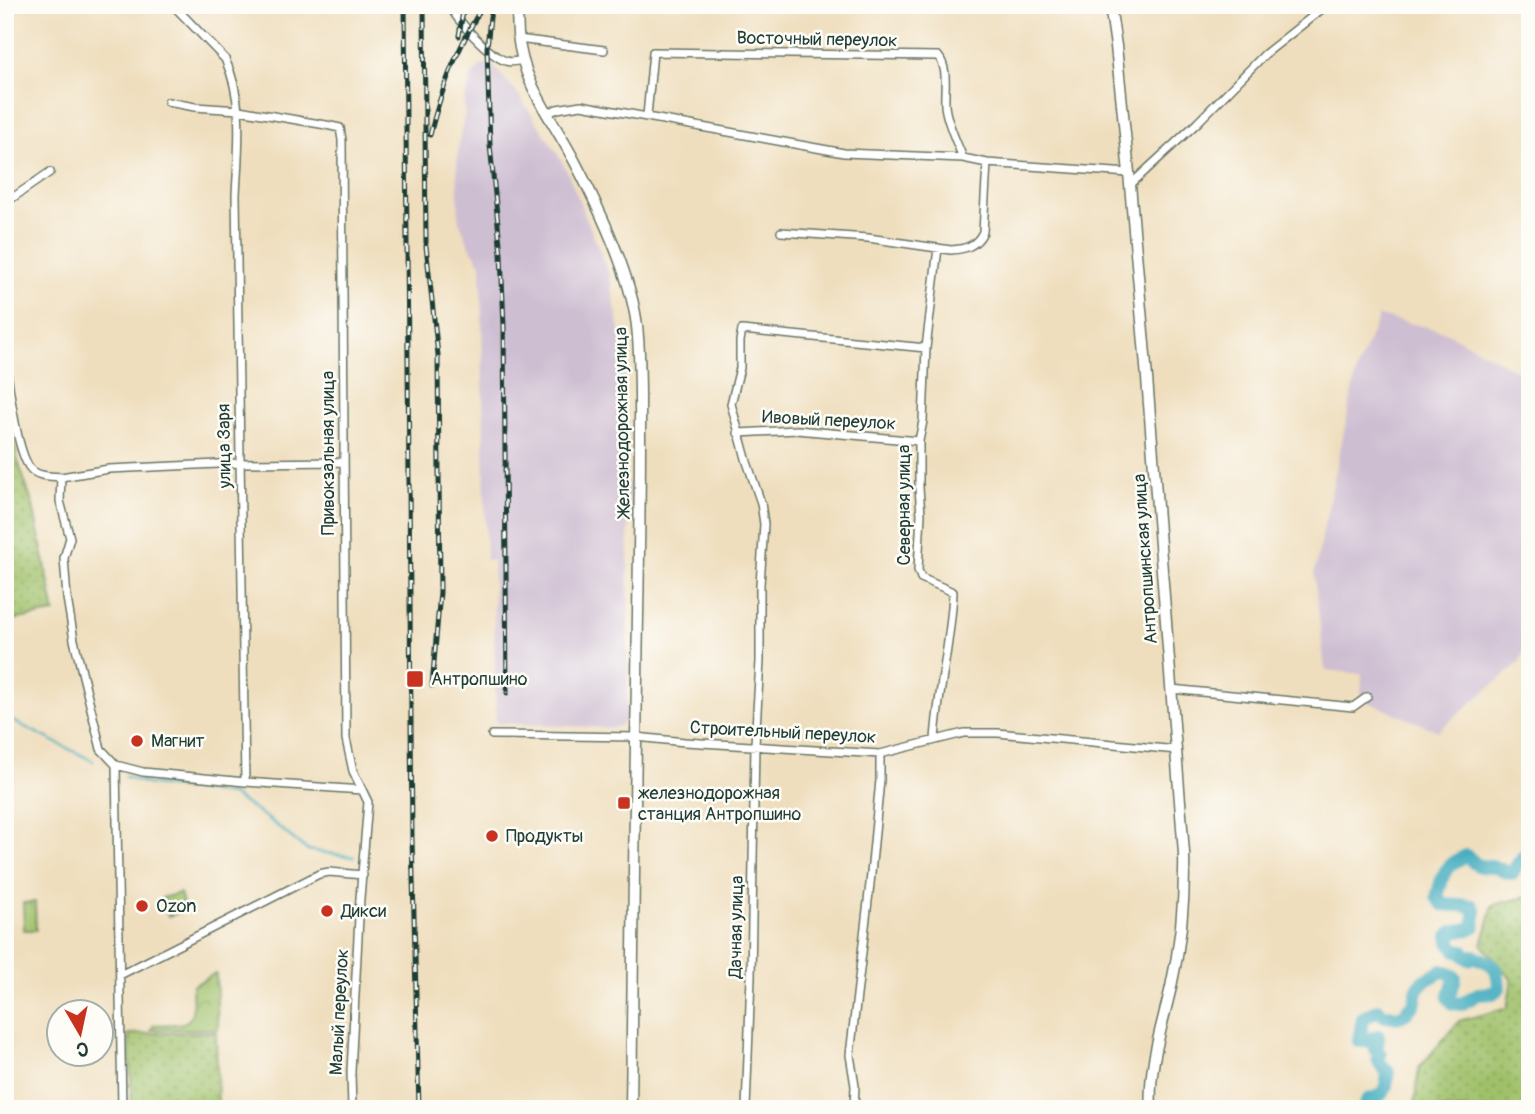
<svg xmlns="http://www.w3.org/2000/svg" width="1535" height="1114" font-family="Pangolin,sans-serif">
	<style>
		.industrial { fill: #cebed2 }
		.grass { fill: url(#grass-dots); stroke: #607f50; stroke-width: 2 }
		.park { fill: url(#park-crowns); stroke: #607f50; stroke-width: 2 }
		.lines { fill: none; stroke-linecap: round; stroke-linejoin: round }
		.stream { stroke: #3fabbe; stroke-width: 2.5 }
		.river { stroke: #3fabbe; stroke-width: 14 }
		.minor-casing { stroke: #687564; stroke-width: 10 }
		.tertiary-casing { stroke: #687564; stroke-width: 13 }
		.minor { stroke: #fff; stroke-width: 7 }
		.tertiary { stroke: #fff; stroke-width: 10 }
		.rail-casing { stroke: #1f3d34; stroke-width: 5 }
		.rail { stroke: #fdfcf7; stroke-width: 2.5; stroke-dasharray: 8; stroke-linecap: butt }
		.poi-dot { fill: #c8321e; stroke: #fdfcf7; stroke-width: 2.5 }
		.labels { text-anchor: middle; stroke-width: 5; stroke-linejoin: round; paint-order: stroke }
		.street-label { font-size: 18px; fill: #1f3d34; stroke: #fdfcf7 }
		.poi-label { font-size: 18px; fill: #1f3d34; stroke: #fdfcf7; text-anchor: start }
	</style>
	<defs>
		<pattern id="grass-dots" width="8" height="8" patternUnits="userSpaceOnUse" patternTransform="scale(1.75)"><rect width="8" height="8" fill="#a0c16b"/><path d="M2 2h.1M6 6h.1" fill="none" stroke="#829e59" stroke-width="1.8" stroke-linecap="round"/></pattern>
		<pattern id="park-crowns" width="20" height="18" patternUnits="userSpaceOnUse" patternTransform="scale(1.75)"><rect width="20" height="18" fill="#a0c16b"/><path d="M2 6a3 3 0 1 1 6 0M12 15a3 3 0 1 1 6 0" fill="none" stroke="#829e59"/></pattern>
	</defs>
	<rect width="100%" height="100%" fill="#fdfcf7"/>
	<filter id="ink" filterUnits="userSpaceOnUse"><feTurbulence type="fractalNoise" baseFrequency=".0143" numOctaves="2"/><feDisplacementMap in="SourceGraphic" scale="14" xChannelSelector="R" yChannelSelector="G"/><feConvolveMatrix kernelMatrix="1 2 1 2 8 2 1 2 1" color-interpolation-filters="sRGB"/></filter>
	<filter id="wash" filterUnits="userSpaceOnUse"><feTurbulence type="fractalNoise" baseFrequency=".00686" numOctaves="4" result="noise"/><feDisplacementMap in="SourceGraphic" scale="28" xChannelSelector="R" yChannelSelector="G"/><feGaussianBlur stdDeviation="1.57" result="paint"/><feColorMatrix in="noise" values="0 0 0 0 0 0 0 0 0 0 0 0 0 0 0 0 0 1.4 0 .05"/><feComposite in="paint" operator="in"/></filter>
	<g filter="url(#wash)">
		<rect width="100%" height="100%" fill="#efdebd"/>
		<path class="industrial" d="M 482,65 L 492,65 L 516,91 L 557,153 L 567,171 L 609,274 L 622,341 L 626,475 L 619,475 L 619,482 L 629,482 L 627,720 L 615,728 L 496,723 L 493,560 L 486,560 L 481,264 L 469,245 L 459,221 L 457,166 L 459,141 L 465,113 L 464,103 L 472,75 Z
			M 1379,316 L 1444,331 L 1530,378 L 1530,625 L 1520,662 L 1438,731 L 1370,703 L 1361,695 L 1362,674 L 1325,670 L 1314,574 L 1357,369 Z"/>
		<path class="grass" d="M 5,385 L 8,411 L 18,461 L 33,506 L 55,613 L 5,621 Z
			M 1530,896 L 1530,1109 L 1414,1109 L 1419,1068 L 1459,1021 L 1507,1008 L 1512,980 L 1482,945 L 1493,905 Z
			M 216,1032 L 218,1109 L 132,1109 L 129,1034 Z"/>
		<path class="park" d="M 180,893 L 185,911 L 168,916 L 162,898 Z
			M 35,902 L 36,930 L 24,930 L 23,903 Z
			M 216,973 L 218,1029 L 151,1030 L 154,1025 C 193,1024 194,1026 192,986 Z"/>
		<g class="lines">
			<path class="stream" d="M 5,717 L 93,761
				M 124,776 L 147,784 L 232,795 L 271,821 L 307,850 L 354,857"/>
			<path class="river" d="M 1530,796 L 1530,801
				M 1364,1109 L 1368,1100 C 1387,1095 1386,1089 1388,1072 L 1381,1065 L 1378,1059 L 1380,1054 L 1375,1049 L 1378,1042 L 1378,1036 L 1365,1041 L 1359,1041 L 1363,1018 L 1378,1010 L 1385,1016 L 1390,1015 C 1396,1018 1400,1017 1406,1013 L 1408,1009 C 1420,1004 1412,993 1421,984 C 1425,979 1435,976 1441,971 L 1450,973 L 1455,978 L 1449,998 L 1453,1003 L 1461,1004 L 1478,994 L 1494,993 L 1499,988 C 1498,964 1493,964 1473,956 L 1469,959 L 1465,956 L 1463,951 L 1456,950 L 1451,945 L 1449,936 L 1453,932 L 1469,929 L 1474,926 L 1475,911 L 1472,906 L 1443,904 L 1437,897 C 1443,874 1444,866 1466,856 C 1470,858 1472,861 1476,864 C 1481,868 1488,866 1494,867 C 1502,869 1505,873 1512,873 L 1523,857 L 1530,851"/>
		</g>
	</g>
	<g filter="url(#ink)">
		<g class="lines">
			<defs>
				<path id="minor" d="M 173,5 L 225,59 C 245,101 238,151 236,195 L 245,782
					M 450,5 C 455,19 491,57 506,61 C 511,63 517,61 523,60
					M 518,39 L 604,50
					M 168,102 L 195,107 L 239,110 L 326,125 L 340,128 L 342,140 L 346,739 L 353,771 L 368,802 L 360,898 L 351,1072 L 352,1109
					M 546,114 L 557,109 L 581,105 L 844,153 L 963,158 L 987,163 L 1129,173
					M 647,116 L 653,52 L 938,56 C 949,69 944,88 945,105 C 946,121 957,143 963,158
					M 1130,185 L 1197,123 L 1265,54 L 1327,5
					M 5,203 L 50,172
					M 781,232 L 868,238 L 951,250 C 966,249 976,246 983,232 L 987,163
					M 5,359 C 9,383 16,450 30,468 C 37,477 50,476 61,477 L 60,501 L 70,538 L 64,558 L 67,598 L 74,640 L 101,749 L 116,765 L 143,772 L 245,782 L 362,790
					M 738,433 L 797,430 L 919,441
					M 61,477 L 109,469 L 240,463 L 344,462
					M 1171,689 L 1353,707 L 1367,697
					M 492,735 L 636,737 L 685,742 L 880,754 L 964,733 L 998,733 L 1177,750
					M 935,740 C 938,690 951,642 953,592 L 921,578 L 918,570 L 921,514 L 919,488 L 919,441 L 923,421 L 926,348 L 938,248
					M 116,765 L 122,1109
					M 120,975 L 319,874 L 329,872 L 363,875
					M 746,1109 L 751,977 L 755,745 L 760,661 L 760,585 L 764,524 L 761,503 L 747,462 L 731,404 L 740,368 L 740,341 L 742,330 L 926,348
					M 854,1109 L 855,1086 L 850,1055 L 870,884 L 880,780 L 880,754"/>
				<path id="tertiary" d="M 518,5 C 512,72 546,107 575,162 C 599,208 631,275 637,326 C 641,363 640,401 640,439 C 640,498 639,556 638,615 C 635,780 633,944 631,1109
					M 1110,5 L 1116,46 L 1129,173 L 1147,378 L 1184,853 C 1185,898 1181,943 1171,987 C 1162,1027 1148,1067 1151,1109"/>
			</defs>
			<use href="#minor" class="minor-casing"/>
			<use href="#tertiary" class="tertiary-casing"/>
			<use href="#minor" class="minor"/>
			<use href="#tertiary" class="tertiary"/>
			<defs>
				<path id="rail" d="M 405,5 L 412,839 L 419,1109
					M 424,5 L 426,243
					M 493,5 L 490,17 L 487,48 L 490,145 L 501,254 L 504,326 L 507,693
					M 459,36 L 464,5
					M 430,135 C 442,86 457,50 483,5
					M 426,246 L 438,355 L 440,592 L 432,686"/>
			</defs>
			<use href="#rail" class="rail-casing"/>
			<use href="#rail" class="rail"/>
		</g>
	</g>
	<g class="poi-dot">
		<rect x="406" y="670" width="18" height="18" rx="3.5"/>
		<circle cx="137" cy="741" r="7"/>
		<rect x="617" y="796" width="14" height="14" rx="3.5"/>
		<circle cx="492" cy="836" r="7"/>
		<circle cx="142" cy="906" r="7"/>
		<circle cx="327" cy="911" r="7"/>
	</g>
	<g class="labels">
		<g class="street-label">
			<text transform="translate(817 39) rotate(1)" y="6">Восточный переулок</text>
			<text transform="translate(829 420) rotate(3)" y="6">Ивовый переулок</text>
			<text transform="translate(622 422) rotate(-91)" y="6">Железнодорожная улица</text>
			<text transform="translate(224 446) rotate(-91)" y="6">улица Заря</text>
			<text transform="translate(328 453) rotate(-90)" y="6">Привокзальная улица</text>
			<text transform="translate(904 505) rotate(-90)" y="6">Северная улица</text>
			<text transform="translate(1145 559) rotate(-94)" y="6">Антропшинская улица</text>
			<text transform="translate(783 732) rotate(3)" y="6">Строительный переулок</text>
			<text transform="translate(736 927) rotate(-89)" y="6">Дачная улица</text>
			<text transform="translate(339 1012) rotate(-87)" y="6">Малый переулок</text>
		</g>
		<g class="poi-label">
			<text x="431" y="685">Антропшино</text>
			<text x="151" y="747">Магнит</text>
			<text x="638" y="799">железнодорожная<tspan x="638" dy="21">станция Антропшино</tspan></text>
			<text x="506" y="842">Продукты</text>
			<text x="156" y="912">Ozon</text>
			<text x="341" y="917">Дикси</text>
		</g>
	</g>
	<rect width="1535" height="1114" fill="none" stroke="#fdfcf7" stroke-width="28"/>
	<g transform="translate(80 1033) rotate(171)"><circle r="33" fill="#fdfcf7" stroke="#a4b0a9" stroke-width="2"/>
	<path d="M0-5L12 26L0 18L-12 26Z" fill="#c8321e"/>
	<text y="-10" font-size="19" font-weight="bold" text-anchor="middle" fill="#1f3d34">С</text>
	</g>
</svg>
